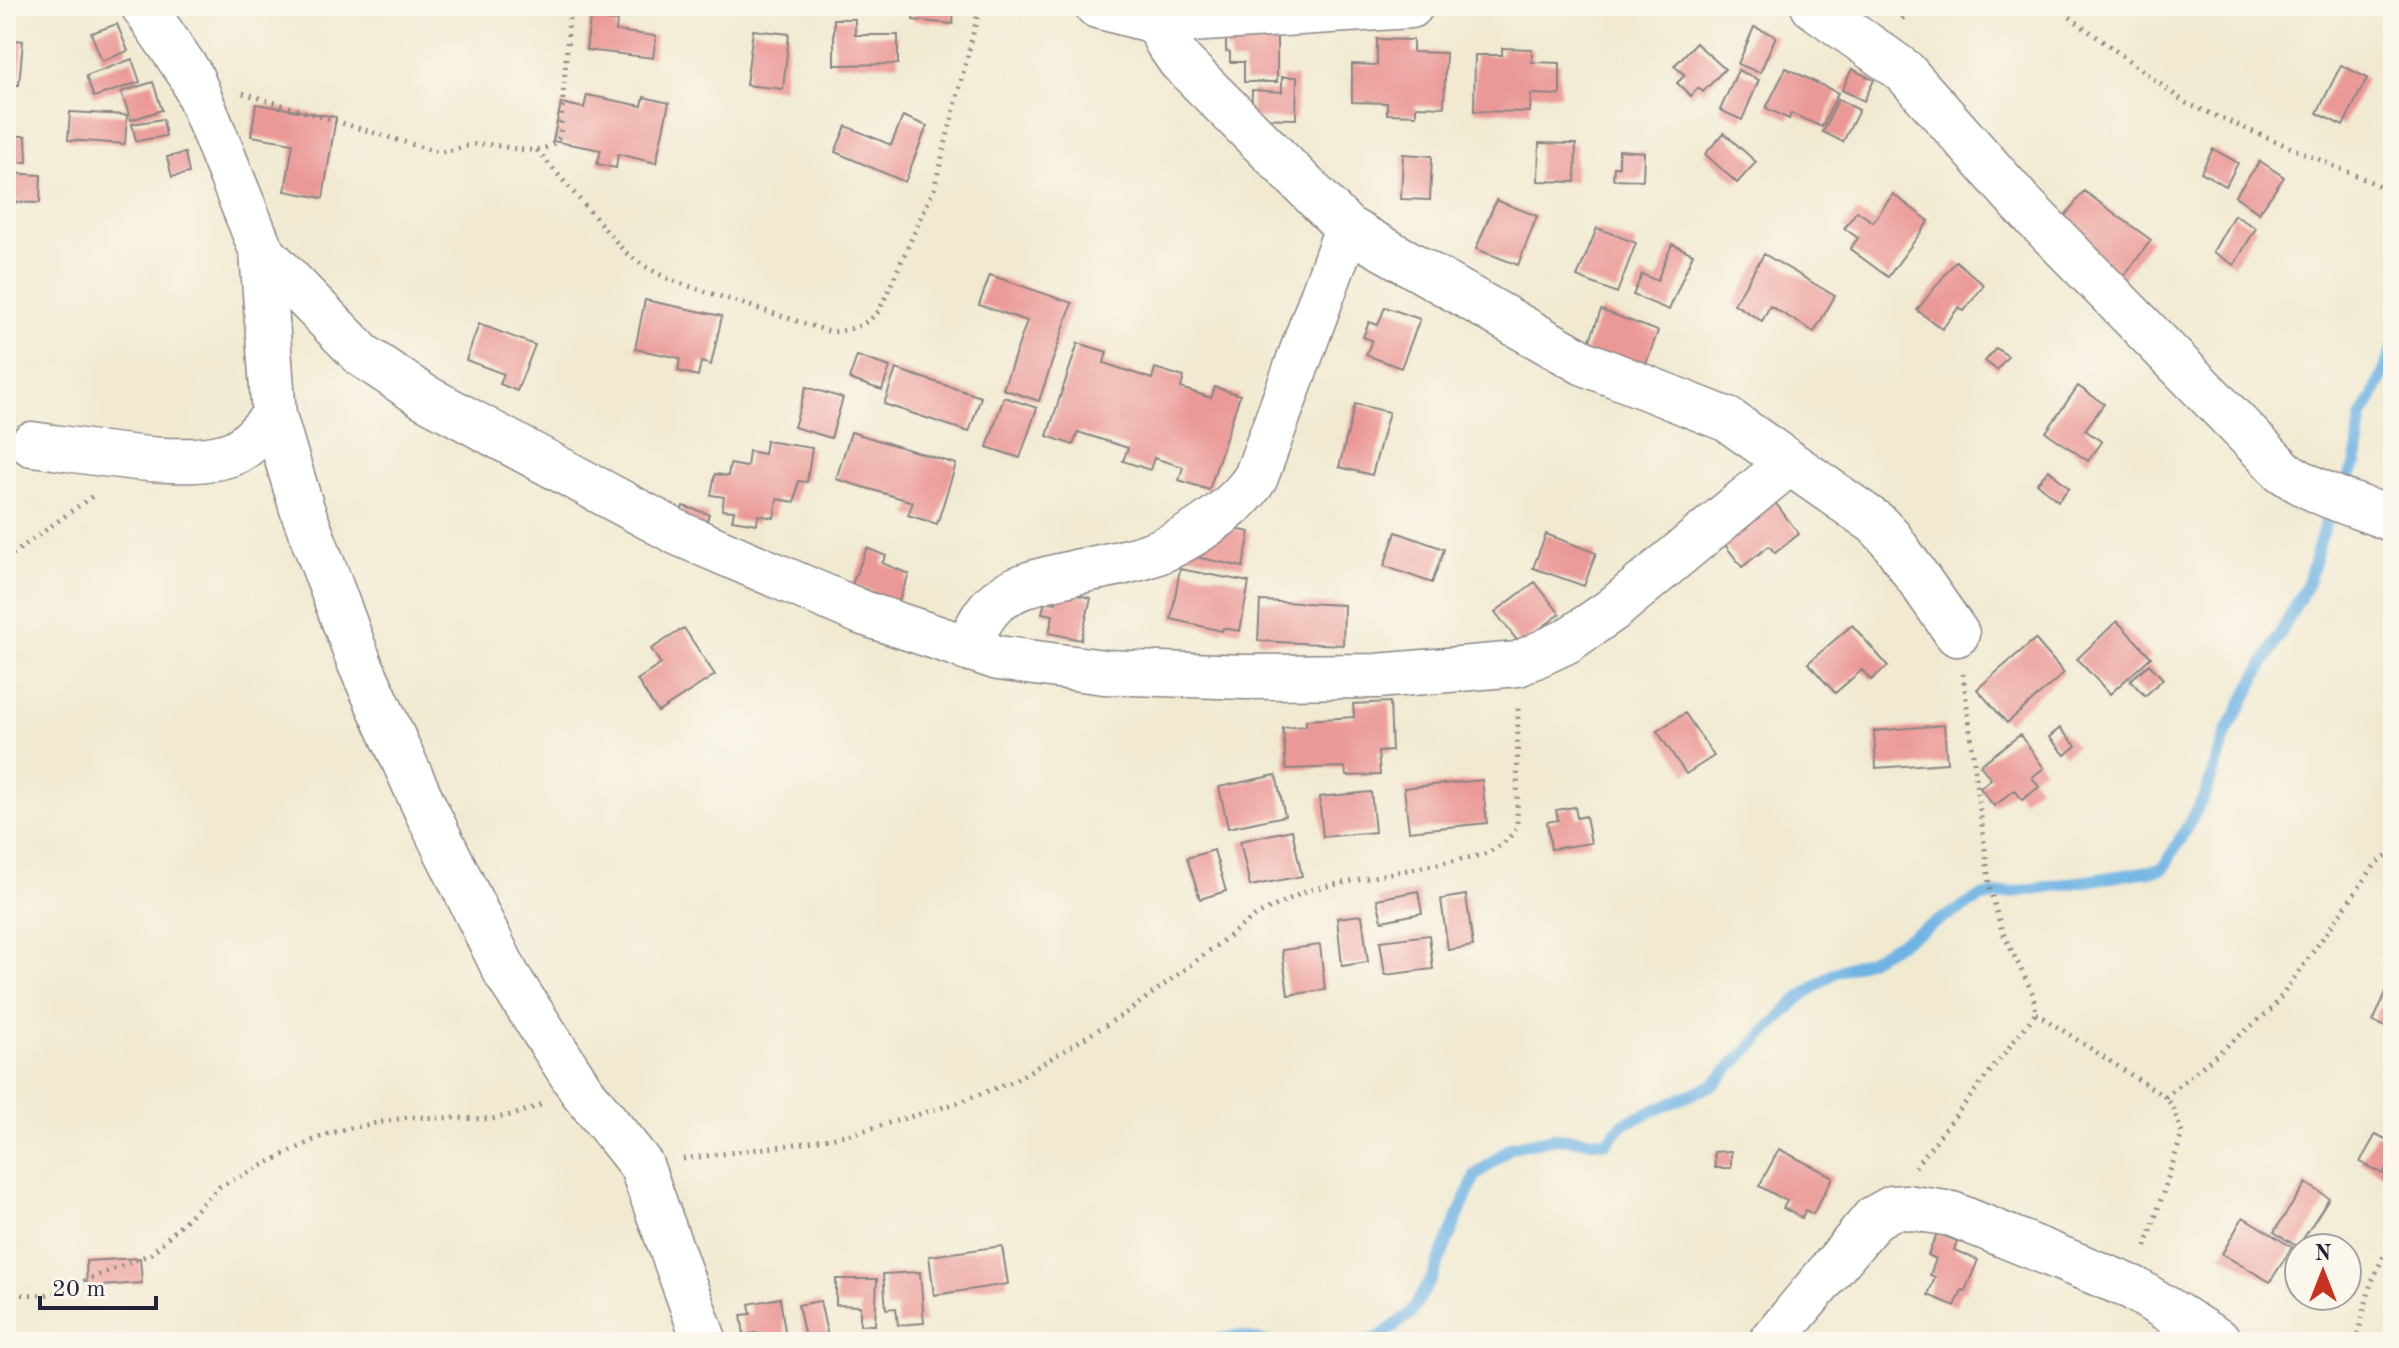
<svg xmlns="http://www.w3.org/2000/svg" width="2399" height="1348" font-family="'Old Standard TT',serif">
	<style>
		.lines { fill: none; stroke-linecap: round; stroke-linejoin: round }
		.stream { stroke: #6eb3e4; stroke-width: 12 }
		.building { fill: #eb9996 }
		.street-casing { stroke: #8a8686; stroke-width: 47 }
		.path { stroke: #8a8686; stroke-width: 5; stroke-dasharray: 2 6; stroke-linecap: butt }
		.street { stroke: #fff; stroke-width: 44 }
	</style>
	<rect width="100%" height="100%" fill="#fbf7ec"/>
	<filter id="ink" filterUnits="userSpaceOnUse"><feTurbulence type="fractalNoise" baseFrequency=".0125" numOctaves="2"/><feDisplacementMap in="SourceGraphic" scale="16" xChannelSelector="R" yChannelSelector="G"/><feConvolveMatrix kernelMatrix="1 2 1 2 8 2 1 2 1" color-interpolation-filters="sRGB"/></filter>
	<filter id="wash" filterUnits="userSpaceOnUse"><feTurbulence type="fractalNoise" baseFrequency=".006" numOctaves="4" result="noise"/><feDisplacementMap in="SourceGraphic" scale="32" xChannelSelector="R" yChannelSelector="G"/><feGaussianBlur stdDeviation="1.8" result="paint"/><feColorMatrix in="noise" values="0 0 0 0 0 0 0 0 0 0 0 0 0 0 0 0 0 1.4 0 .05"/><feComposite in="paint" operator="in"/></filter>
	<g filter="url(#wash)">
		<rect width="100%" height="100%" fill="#f1ead1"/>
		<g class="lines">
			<path class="stream" d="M 1208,1342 L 1237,1336 L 1266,1342
				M 1364,1342 L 1380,1337 L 1410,1314 L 1432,1278 L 1475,1176 L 1511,1147 L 1555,1138 L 1607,1142 L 1623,1124 L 1714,1084 L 1798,999 L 1834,973 L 1869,960 L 1981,897 L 2163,869 L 2206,793 L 2227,731 L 2308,583 L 2329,510 L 2356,464 L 2361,418 L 2377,388 L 2393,349"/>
		</g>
		<g id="blocks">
			<path class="building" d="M 914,6 L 954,6 L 953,24 L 913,20 Z
				M 590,18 L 617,21 L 616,31 L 656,36 L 653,58 L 586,50 Z
				M 834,19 L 855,19 L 855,35 L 898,35 L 898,64 L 834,65 Z
				M 117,24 L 128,51 L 102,61 L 91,33 Z
				M 1754,27 L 1776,36 L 1760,73 L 1738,64 Z
				M 753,30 L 789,34 L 783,89 L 746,85 Z
				M 1226,32 L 1277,33 L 1277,82 L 1244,82 L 1244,62 L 1230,62 L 1230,52 L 1226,51 Z
				M 6,39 L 23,41 L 19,85 L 6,85 Z
				M 1377,39 L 1413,40 L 1413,52 L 1446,53 L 1444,107 L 1416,106 L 1416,115 L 1387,114 L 1387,103 L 1352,102 L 1352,64 L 1377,65 Z
				M 1696,43 L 1725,69 L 1703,92 L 1698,88 L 1691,96 L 1677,83 L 1685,75 L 1674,66 Z
				M 1502,48 L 1532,49 L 1532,62 L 1560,63 L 1560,95 L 1531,94 L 1530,112 L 1474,111 L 1475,55 L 1502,55 Z
				M 132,59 L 140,82 L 94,97 L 86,76 Z
				M 2341,65 L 2367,78 L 2343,126 L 2317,113 Z
				M 1786,68 L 1838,93 L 1822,127 L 1791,113 L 1789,119 L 1766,108 Z
				M 1852,69 L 1874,80 L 1864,101 L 1842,90 Z
				M 1738,70 L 1759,80 L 1742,120 L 1720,110 Z
				M 1282,77 L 1297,77 L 1296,119 L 1251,118 L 1252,90 L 1282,92 Z
				M 153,82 L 162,110 L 131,120 L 121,92 Z
				M 587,95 L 642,106 L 644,97 L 669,103 L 656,163 L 618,154 L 616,168 L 597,164 L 601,150 L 553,141 L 561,103 L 584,108 Z
				M 1838,99 L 1859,110 L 1843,142 L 1823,132 Z
				M 256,104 L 336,117 L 323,198 L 285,191 L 293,143 L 251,136 Z
				M 70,112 L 127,115 L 125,144 L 68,140 Z
				M 903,116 L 927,126 L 905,182 L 835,152 L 846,126 L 891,145 Z
				M 163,119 L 166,136 L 136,141 L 132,124 Z
				M 1724,133 L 1756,162 L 1737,183 L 1705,154 Z
				M 6,136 L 26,136 L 27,162 L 6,162 Z
				M 1539,143 L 1576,144 L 1575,182 L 1538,181 Z
				M 2213,149 L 2238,163 L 2226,186 L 2201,172 Z
				M 1619,150 L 1644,152 L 1643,180 L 1613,179 L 1614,167 L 1619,167 Z
				M 185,153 L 189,173 L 172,177 L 167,157 Z
				M 1403,154 L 1432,156 L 1430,200 L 1401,199 Z
				M 2260,161 L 2284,177 L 2259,213 L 2235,196 Z
				M 6,173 L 41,175 L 40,203 L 6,202 Z
				M 2084,191 L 2151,240 L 2120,282 L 2052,233 Z
				M 1893,194 L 1929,221 L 1888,277 L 1850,249 L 1858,238 L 1844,228 L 1857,211 L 1873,222 Z
				M 1496,200 L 1537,216 L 1518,265 L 1476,249 Z
				M 2234,215 L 2256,228 L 2234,265 L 2213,252 Z
				M 1597,228 L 1636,243 L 1617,293 L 1577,277 Z
				M 1672,244 L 1693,254 L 1669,310 L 1633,295 L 1642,274 L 1657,281 Z
				M 1764,254 L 1835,296 L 1814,332 L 1770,306 L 1762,321 L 1734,304 Z
				M 1956,261 L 1984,285 L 1964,311 L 1959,307 L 1942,329 L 1917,310 Z
				M 990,275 L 1072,303 L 1039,401 L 1003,389 L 1027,321 L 979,305 Z
				M 645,300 L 722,316 L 711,365 L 701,362 L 698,376 L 678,371 L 680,358 L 635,349 Z
				M 1385,307 L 1420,319 L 1401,368 L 1366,355 L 1372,340 L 1363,337 L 1369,322 L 1378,325 Z
				M 1601,310 L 1658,331 L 1641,377 L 1584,356 Z
				M 479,324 L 535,345 L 517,391 L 500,384 L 504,374 L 466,360 Z
				M 1078,343 L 1107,352 L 1104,363 L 1152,379 L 1155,368 L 1184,377 L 1181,388 L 1211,398 L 1215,387 L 1240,395 L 1209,490 L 1179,480 L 1183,467 L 1154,458 L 1150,470 L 1123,461 L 1128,448 L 1078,432 L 1073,445 L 1047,436 Z
				M 1996,348 L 2008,356 L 1997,370 L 1985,361 Z
				M 857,356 L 890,367 L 882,390 L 849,379 Z
				M 896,369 L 981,397 L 969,432 L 884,404 Z
				M 2078,386 L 2104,404 L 2085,430 L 2102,442 L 2088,461 L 2046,432 Z
				M 806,387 L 843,398 L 831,438 L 794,427 Z
				M 1004,397 L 1037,408 L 1020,458 L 987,447 Z
				M 1355,404 L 1389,412 L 1372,475 L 1339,467 Z
				M 851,432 L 956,464 L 937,524 L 908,515 L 913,502 L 836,479 Z
				M 766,441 L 812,448 L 807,482 L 798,481 L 795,502 L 777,499 L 774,518 L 758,515 L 757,524 L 732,520 L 734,511 L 722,510 L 724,497 L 711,495 L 715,474 L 728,476 L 730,464 L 747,467 L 749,451 L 764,454 Z
				M 2049,470 L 2069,488 L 2058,501 L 2037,483 Z
				M 1764,488 L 1799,534 L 1775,553 L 1769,546 L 1742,567 L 1712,528 Z
				M 683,506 L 709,514 L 704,531 L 678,522 Z
				M 1193,521 L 1250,532 L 1243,567 L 1186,555 Z
				M 1396,532 L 1444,549 L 1432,583 L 1384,566 Z
				M 1546,534 L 1596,553 L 1584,586 L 1533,568 Z
				M 867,548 L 886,556 L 882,563 L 909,574 L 898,603 L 852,584 Z
				M 1180,569 L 1249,582 L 1240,631 L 1223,628 L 1222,631 L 1171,619 Z
				M 1535,582 L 1560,614 L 1520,644 L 1495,612 Z
				M 1059,591 L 1091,598 L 1081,640 L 1049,633 L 1053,615 L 1042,613 L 1045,601 L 1056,603 Z
				M 1260,601 L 1344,605 L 1343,645 L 1258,641 Z
				M 2117,621 L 2151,657 L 2110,694 L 2077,659 Z
				M 1852,625 L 1888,666 L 1871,680 L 1862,670 L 1835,693 L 1808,663 Z
				M 684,628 L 715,675 L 658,712 L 637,680 L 661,664 L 651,649 Z
				M 2035,639 L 2064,673 L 2007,723 L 1977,689 Z
				M 2149,664 L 2163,679 L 2145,696 L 2130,680 Z
				M 1390,702 L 1392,751 L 1378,752 L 1380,775 L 1346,776 L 1345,767 L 1286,769 L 1283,728 L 1306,726 L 1306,720 L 1354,717 L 1353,704 Z
				M 1685,713 L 1714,756 L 1686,774 L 1657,731 Z
				M 1944,725 L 1947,763 L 1876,768 L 1874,731 Z
				M 2060,728 L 2076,746 L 2065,755 L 2049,737 Z
				M 2020,735 L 2044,768 L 2032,777 L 2039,787 L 2022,800 L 2015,790 L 1994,806 L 1980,788 L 1991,779 L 1980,765 Z
				M 1276,775 L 1285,816 L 1228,828 L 1219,787 Z
				M 1482,780 L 1487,823 L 1409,831 L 1404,788 Z
				M 1371,792 L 1375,832 L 1323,837 L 1319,797 Z
				M 1575,807 L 1577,818 L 1586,816 L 1591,843 L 1551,849 L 1547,822 L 1558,820 L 1556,810 Z
				M 1292,830 L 1302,876 L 1250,886 L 1240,841 Z
				M 1214,850 L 1226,891 L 1200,899 L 1187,858 Z
				M 1418,891 L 1422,913 L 1382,921 L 1377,899 Z
				M 1466,895 L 1473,946 L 1448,950 L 1441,899 Z
				M 1362,915 L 1368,962 L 1342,966 L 1337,918 Z
				M 1429,935 L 1433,969 L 1385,975 L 1380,941 Z
				M 1320,945 L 1325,990 L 1288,995 L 1282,950 Z
				M 2393,976 L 2393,1030 L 2373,1022 Z
				M 2376,1134 L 2393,1143 L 2393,1156 L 2383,1174 L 2360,1162 Z
				M 1779,1149 L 1833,1177 L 1813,1214 L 1805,1210 L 1802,1218 L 1783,1208 L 1787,1201 L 1759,1186 Z
				M 1731,1151 L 1731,1168 L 1715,1168 L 1714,1152 Z
				M 2306,1183 L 2329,1198 L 2298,1247 L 2274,1232 Z
				M 2243,1217 L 2292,1247 L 2270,1282 L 2222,1254 Z
				M 1937,1233 L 1957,1241 L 1954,1250 L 1978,1260 L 1965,1291 L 1962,1290 L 1955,1306 L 1928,1295 L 1935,1277 L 1930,1275 L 1936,1259 L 1928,1255 Z
				M 1002,1246 L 1008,1284 L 934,1295 L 929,1256 Z
				M 140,1258 L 142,1283 L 87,1287 L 86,1261 Z
				M 920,1272 L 924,1323 L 898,1325 L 896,1308 L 886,1309 L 883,1274 Z
				M 836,1279 L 877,1279 L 875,1325 L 860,1325 L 860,1306 L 836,1305 Z
				M 780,1298 L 786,1338 L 757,1342 L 756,1333 L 744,1335 L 741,1315 L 751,1314 L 749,1304 Z
				M 820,1301 L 829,1342 L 806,1342 L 798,1305 Z"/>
		</g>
	</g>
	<g filter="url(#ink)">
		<use href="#blocks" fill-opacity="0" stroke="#8a8686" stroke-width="2"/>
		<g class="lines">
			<defs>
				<path id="street" d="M 143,6 L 191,76 L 262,252 L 274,416 L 302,509 L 360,664 L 426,810 L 507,975 L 582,1091 L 641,1165 L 705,1342
					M 1097,6 L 1158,22 L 1411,6
					M 1813,6 L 1904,71 L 2021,203 L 2283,471 C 2315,494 2356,505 2393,520
					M 1158,22 L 1166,41 L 1180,61 L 1347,228 L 1584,363 L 1728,420 L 1876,523 L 1890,538 L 1957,634
					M 262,252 L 362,355 L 423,396 L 680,534 L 863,613 L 998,658 L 1104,672 L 1246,677 L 1377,676 L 1518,664 L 1567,641 L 1612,610 L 1788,464
					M 32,444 C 81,450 196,473 237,451 C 252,443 263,428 274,416
					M 967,649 C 975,632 982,614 996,602 C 1018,583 1049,579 1076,572 C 1098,567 1121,564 1143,557 C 1180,546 1236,510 1256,477 L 1347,228
					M 1771,1342 L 1874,1218 L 1892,1208 L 1906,1207 L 1952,1214 L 2133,1288 L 2220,1342"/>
			</defs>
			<use href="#street" class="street-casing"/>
			<path class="path" d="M 2070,17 L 2186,103 L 2376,184 L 2393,197
				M 1902,19 L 1916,6
				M 243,93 L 437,152 C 453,152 466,144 481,144 C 507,144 543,162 560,136 L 570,6
				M 537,150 L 625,252 C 644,267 662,277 685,285 L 831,332 C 851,330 864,327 879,311 L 934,189 L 980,6
				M 6,559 L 95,494
				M 2036,1013 L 2165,1097 L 2173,1106 L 2182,1134 L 2145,1249
				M 2165,1097 L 2273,1008 L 2377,862 L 2393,853
				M 683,1159 L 804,1143 L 855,1133 L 957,1103 L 1012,1082 L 1129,1011 L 1257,915 L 1308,890 L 1482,855 C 1498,848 1508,842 1517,826 L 1518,705
				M 1915,1167 L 2036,1013 L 2033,994 L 2002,931 L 1990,889 L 1963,674
				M 6,1294 L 45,1295 L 57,1292 L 151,1254 L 219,1187 L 322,1136 L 350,1128 L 409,1117 L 492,1119 L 516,1114 L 543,1104
				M 2356,1342 L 2371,1283 L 2393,1237"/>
			<use href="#street" class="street"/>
		</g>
	</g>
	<rect width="2399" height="1348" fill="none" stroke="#fbf7ec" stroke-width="32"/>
	<g transform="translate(2323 1272)"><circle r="38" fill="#fbf7ec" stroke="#a4a2a5" stroke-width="2"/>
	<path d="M0-6L14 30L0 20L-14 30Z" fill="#c8321e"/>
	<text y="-12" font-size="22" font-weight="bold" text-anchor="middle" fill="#22223b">N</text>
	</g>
	<path d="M40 1296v12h116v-12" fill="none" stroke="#22223b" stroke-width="4"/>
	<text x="52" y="1296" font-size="24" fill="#22223b" stroke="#fbf7ec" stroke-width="6" paint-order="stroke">20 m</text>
</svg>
